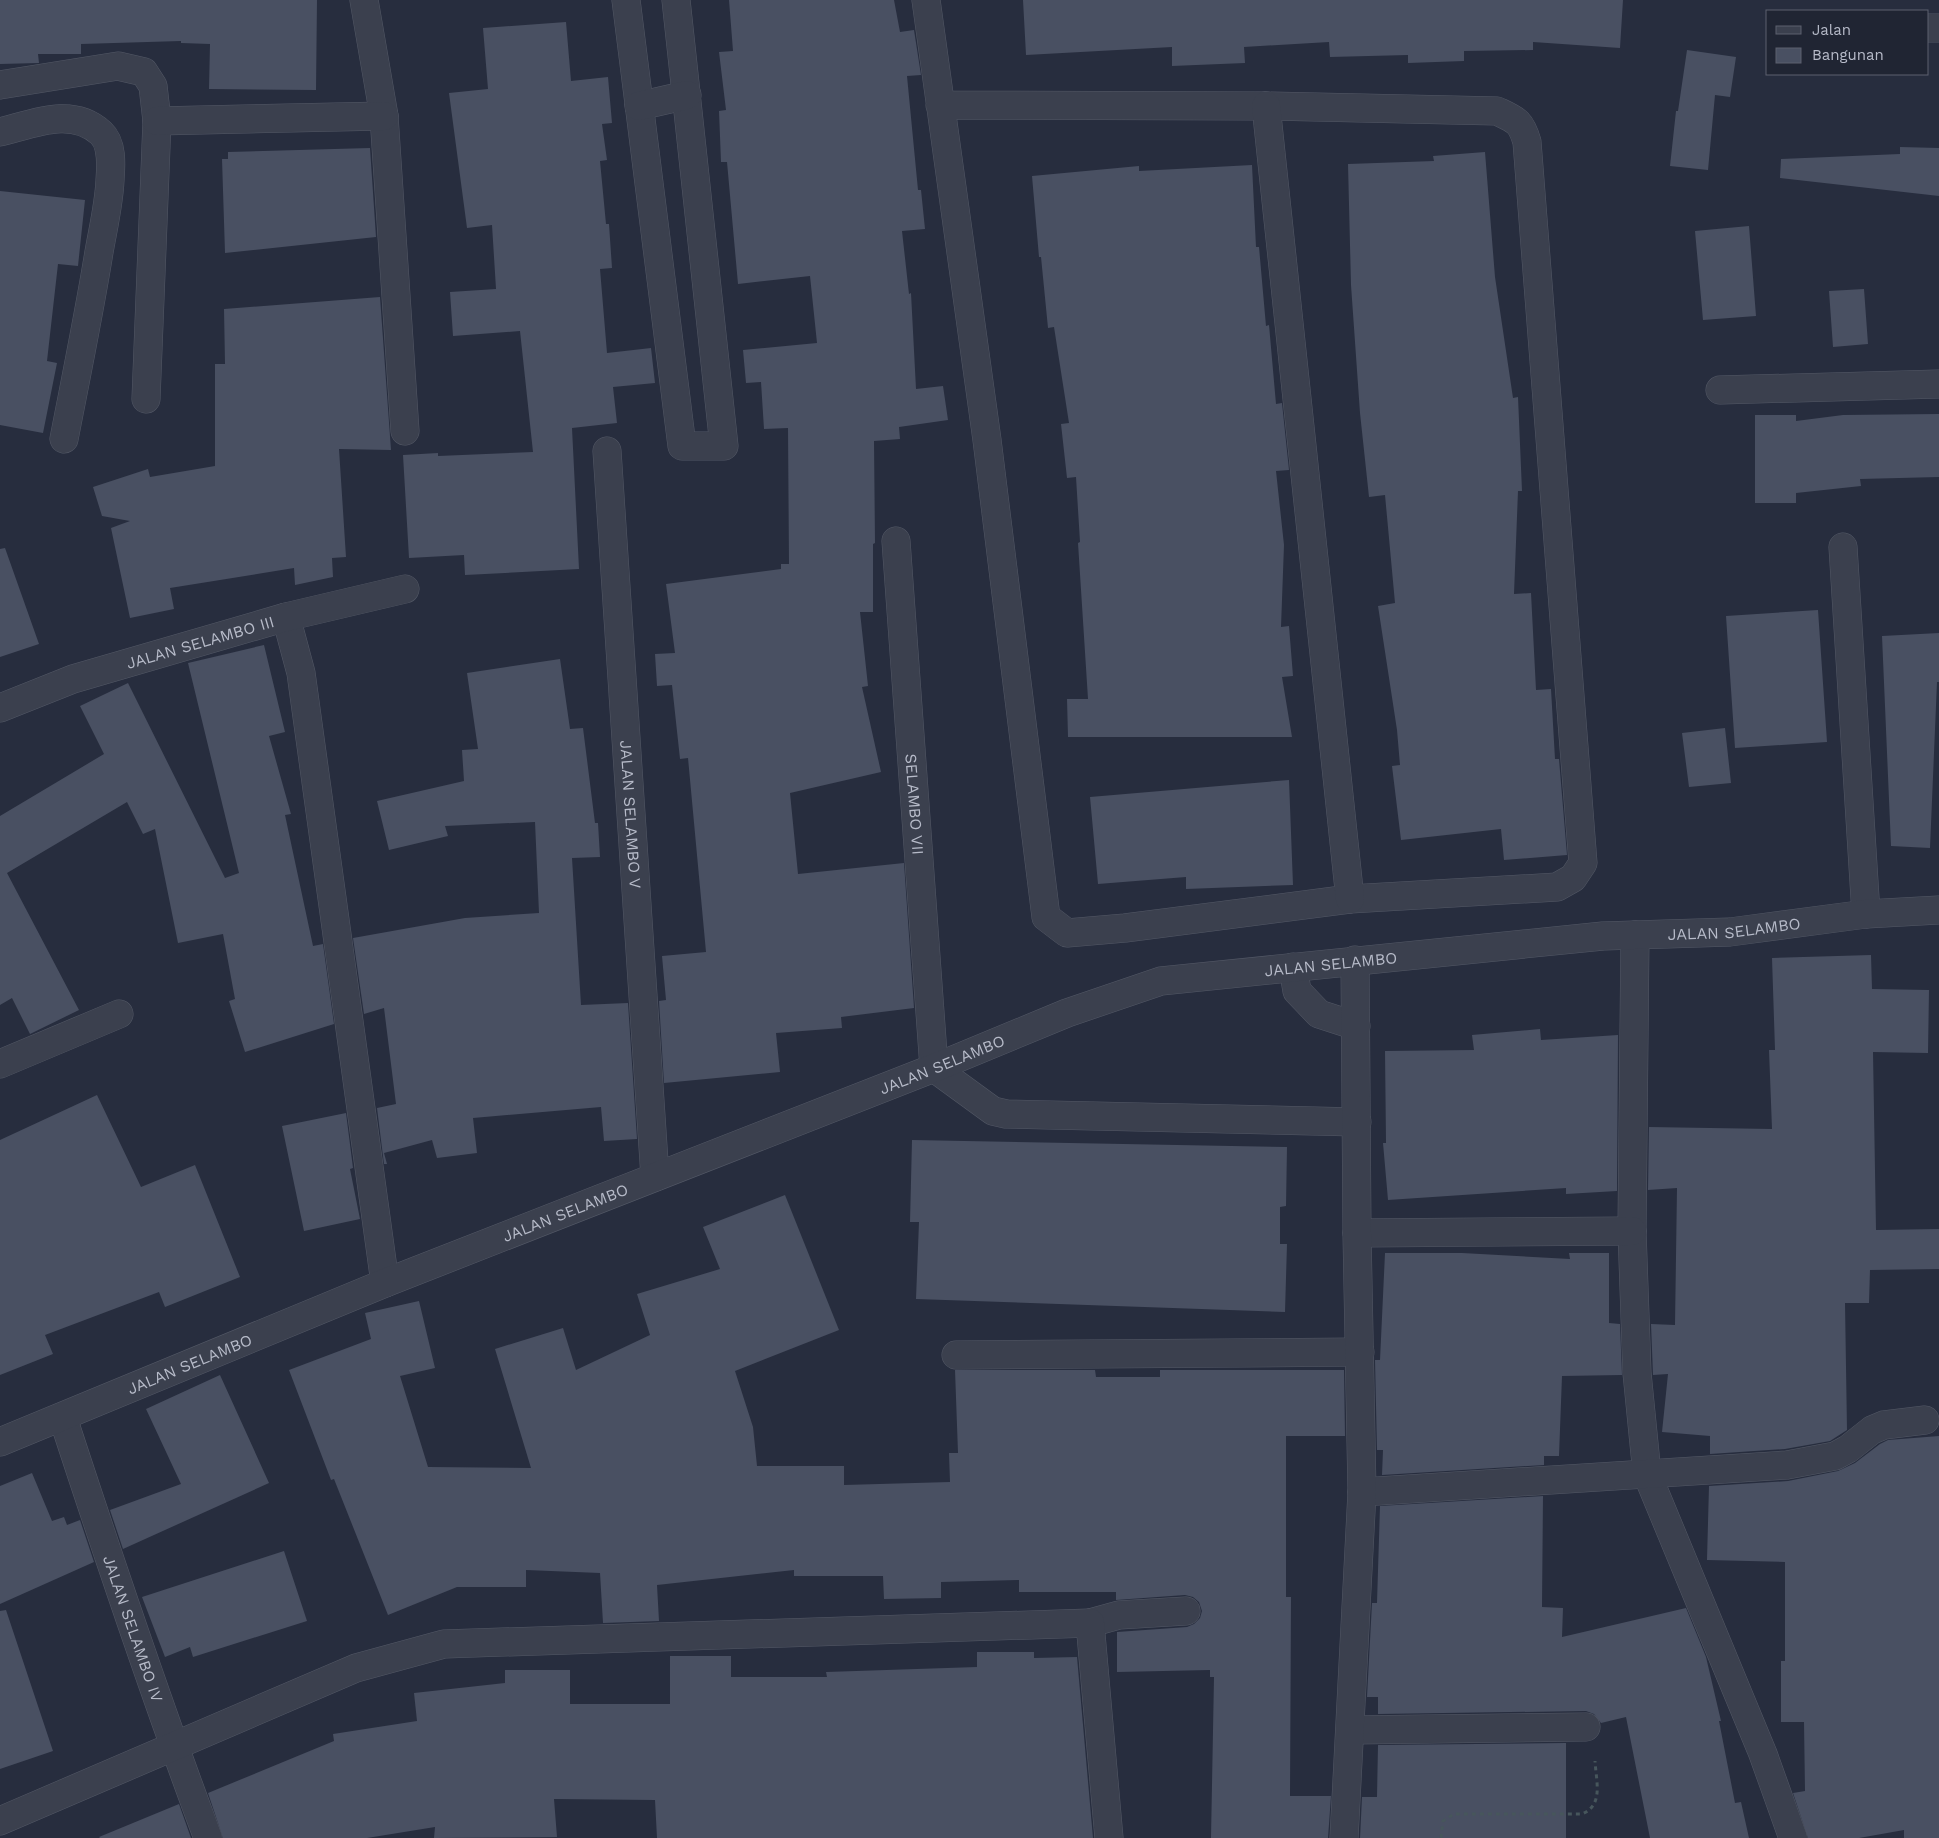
<svg xmlns="http://www.w3.org/2000/svg" width="1939" height="1838" font-family="'Work Sans',sans-serif">
	<style>
		.building { fill: #495062 }
		.lines { fill: none; stroke-linecap: round; stroke-linejoin: round }
		.minor-casing { stroke: #535866; stroke-width: 29 }
		.path { stroke: #47565c; stroke-width: 3; stroke-dasharray: 4 4; stroke-linecap: butt }
		.minor { stroke: #3b404e; stroke-width: 28 }
		.labels { text-anchor: middle; stroke-width: 4; stroke-linejoin: round; paint-order: stroke }
		.street-label { font-size: 16px; fill: #b7bbc9; stroke: #202533 }
	</style>
	<rect width="100%" height="100%" fill="#272d3e"/>
	<path class="building" d="M 0,0 L 317,0 L 316,90 L 209,89 L 210,44 L 181,43 L 181,41 L 81,44 L 81,54 L 38,54 L 39,63 L 0,64 Z
		M 729,0 L 894,0 L 900,32 L 914,30 L 921,75 L 907,76 L 918,190 L 921,190 L 925,229 L 902,231 L 909,294 L 911,293 L 916,389 L 943,386 L 948,420 L 899,427 L 900,439 L 874,441 L 875,543 L 873,544 L 873,612 L 860,612 L 868,686 L 862,687 L 881,772 L 790,793 L 798,874 L 904,863 L 914,1008 L 841,1017 L 842,1028 L 776,1033 L 780,1072 L 664,1083 L 659,1001 L 666,1000 L 662,956 L 706,952 L 688,758 L 680,759 L 672,685 L 657,686 L 655,654 L 675,653 L 666,584 L 781,569 L 781,564 L 789,564 L 788,428 L 764,429 L 761,382 L 746,383 L 743,350 L 817,343 L 810,276 L 738,284 L 727,162 L 721,162 L 719,111 L 726,110 L 719,52 L 733,51 Z
		M 1023,0 L 1623,0 L 1620,48 L 1533,42 L 1533,50 L 1464,51 L 1464,61 L 1408,63 L 1408,55 L 1330,57 L 1329,42 L 1244,47 L 1245,63 L 1172,66 L 1172,47 L 1026,55 Z
		M 566,22 L 571,81 L 608,77 L 612,123 L 602,124 L 607,160 L 600,161 L 606,224 L 609,224 L 612,268 L 600,269 L 607,353 L 651,348 L 655,383 L 613,387 L 617,423 L 572,428 L 579,569 L 465,575 L 464,555 L 409,558 L 403,455 L 438,453 L 438,456 L 533,452 L 520,331 L 453,336 L 450,292 L 496,289 L 492,225 L 467,228 L 449,93 L 488,89 L 483,28 Z
		M 1687,50 L 1736,57 L 1730,97 L 1715,95 L 1708,170 L 1670,166 L 1676,111 L 1678,111 Z
		M 1900,147 L 1939,148 L 1939,196 L 1780,178 L 1781,159 L 1900,154 Z
		M 370,148 L 376,237 L 225,253 L 222,159 L 228,159 L 228,152 Z
		M 1485,152 L 1495,277 L 1513,398 L 1518,397 L 1522,491 L 1518,491 L 1514,594 L 1531,593 L 1536,690 L 1551,689 L 1555,759 L 1559,759 L 1567,855 L 1504,860 L 1501,829 L 1401,840 L 1392,766 L 1400,765 L 1397,730 L 1378,606 L 1395,603 L 1385,495 L 1369,497 L 1360,413 L 1351,285 L 1348,164 L 1434,161 L 1433,156 Z
		M 1252,165 L 1256,247 L 1259,247 L 1266,326 L 1269,325 L 1276,404 L 1282,403 L 1289,470 L 1276,471 L 1284,545 L 1281,627 L 1289,626 L 1293,676 L 1282,677 L 1292,737 L 1068,737 L 1067,699 L 1088,699 L 1078,543 L 1080,542 L 1076,477 L 1067,478 L 1061,424 L 1069,423 L 1054,327 L 1048,328 L 1041,257 L 1039,257 L 1032,176 L 1139,166 L 1139,171 Z
		M 0,191 L 85,200 L 78,266 L 58,264 L 47,361 L 57,363 L 43,433 L 0,425 Z
		M 1749,226 L 1756,316 L 1703,320 L 1695,231 Z
		M 1864,289 L 1868,344 L 1833,347 L 1829,291 Z
		M 380,297 L 391,450 L 339,449 L 346,557 L 332,558 L 333,577 L 295,585 L 294,568 L 170,588 L 174,609 L 130,618 L 111,528 L 130,521 L 102,516 L 93,487 L 148,469 L 150,477 L 215,466 L 215,364 L 225,364 L 224,309 Z
		M 1939,414 L 1939,477 L 1860,479 L 1861,486 L 1796,493 L 1796,503 L 1755,503 L 1755,415 L 1796,415 L 1796,421 L 1843,415 Z
		M 5,548 L 39,644 L 0,657 L 0,549 Z
		M 1818,610 L 1827,742 L 1735,748 L 1726,616 Z
		M 1939,633 L 1939,682 L 1937,682 L 1930,848 L 1891,846 L 1882,636 Z
		M 264,645 L 285,732 L 269,736 L 291,814 L 285,815 L 313,946 L 323,944 L 334,1024 L 245,1052 L 229,1001 L 235,999 L 223,934 L 178,943 L 155,829 L 143,834 L 127,802 L 7,873 L 79,1010 L 30,1034 L 12,998 L 0,1005 L 0,816 L 104,754 L 80,706 L 128,683 L 225,878 L 239,873 L 188,663 Z
		M 560,659 L 570,729 L 583,728 L 595,823 L 598,823 L 600,857 L 572,858 L 581,1005 L 628,1003 L 637,1139 L 604,1141 L 601,1107 L 473,1118 L 477,1153 L 437,1158 L 432,1140 L 384,1153 L 387,1164 L 384,1164 L 377,1108 L 396,1104 L 384,1008 L 364,1014 L 353,938 L 465,918 L 539,913 L 535,822 L 445,826 L 448,836 L 389,850 L 377,801 L 464,781 L 462,750 L 478,749 L 467,673 Z
		M 1725,728 L 1731,783 L 1689,787 L 1682,733 Z
		M 1289,780 L 1293,885 L 1186,889 L 1186,877 L 1098,884 L 1090,797 Z
		M 1871,955 L 1872,989 L 1929,990 L 1928,1053 L 1873,1052 L 1876,1230 L 1939,1229 L 1939,1269 L 1870,1270 L 1869,1303 L 1845,1303 L 1847,1430 L 1830,1441 L 1785,1449 L 1710,1454 L 1710,1436 L 1662,1432 L 1668,1374 L 1653,1375 L 1651,1324 L 1675,1325 L 1677,1188 L 1648,1190 L 1649,1127 L 1772,1129 L 1769,1050 L 1775,1050 L 1772,958 Z
		M 1540,1029 L 1541,1040 L 1618,1035 L 1617,1191 L 1566,1194 L 1566,1188 L 1388,1200 L 1383,1143 L 1386,1143 L 1385,1051 L 1474,1050 L 1472,1035 Z
		M 97,1095 L 141,1187 L 195,1165 L 240,1277 L 165,1307 L 159,1292 L 45,1335 L 53,1354 L 0,1375 L 0,1140 Z
		M 346,1113 L 353,1168 L 350,1169 L 360,1219 L 304,1231 L 282,1126 Z
		M 912,1140 L 1287,1147 L 1286,1206 L 1280,1207 L 1280,1244 L 1287,1244 L 1285,1312 L 916,1299 L 919,1222 L 910,1222 Z
		M 785,1195 L 839,1330 L 735,1371 L 753,1427 L 757,1466 L 844,1466 L 844,1485 L 950,1482 L 949,1453 L 958,1453 L 955,1370 L 1095,1370 L 1096,1377 L 1160,1377 L 1160,1370 L 1344,1370 L 1345,1436 L 1286,1436 L 1286,1597 L 1291,1597 L 1290,1796 L 1331,1796 L 1328,1838 L 1211,1838 L 1214,1677 L 1210,1677 L 1210,1670 L 1117,1672 L 1117,1632 L 1187,1627 L 1194,1624 L 1200,1618 L 1202,1611 L 1199,1602 L 1193,1597 L 1185,1595 L 1116,1600 L 1116,1592 L 1019,1592 L 1019,1580 L 941,1582 L 941,1598 L 884,1599 L 883,1576 L 794,1576 L 794,1570 L 657,1585 L 659,1621 L 603,1623 L 600,1573 L 526,1570 L 526,1587 L 457,1587 L 388,1615 L 334,1479 L 331,1480 L 289,1370 L 371,1339 L 365,1313 L 419,1301 L 435,1368 L 400,1376 L 428,1467 L 531,1468 L 495,1349 L 563,1328 L 576,1370 L 650,1335 L 637,1294 L 720,1269 L 703,1227 Z
		M 1385,1253 L 1462,1253 L 1570,1259 L 1569,1253 L 1609,1253 L 1609,1323 L 1620,1324 L 1622,1375 L 1562,1376 L 1559,1456 L 1544,1456 L 1544,1465 L 1382,1475 L 1383,1450 L 1377,1450 L 1375,1360 L 1380,1360 Z
		M 220,1375 L 269,1483 L 123,1549 L 110,1510 L 181,1484 L 146,1409 Z
		M 1939,1436 L 1939,1838 L 1904,1838 L 1904,1830 L 1859,1838 L 1808,1838 L 1793,1793 L 1805,1791 L 1804,1722 L 1781,1722 L 1781,1661 L 1785,1661 L 1785,1562 L 1707,1560 L 1709,1486 L 1788,1481 L 1838,1471 L 1855,1463 L 1880,1444 L 1888,1440 Z
		M 32,1473 L 52,1521 L 64,1517 L 67,1525 L 80,1520 L 94,1562 L 0,1604 L 0,1486 Z
		M 1543,1496 L 1542,1607 L 1563,1608 L 1562,1637 L 1686,1608 L 1706,1657 L 1721,1721 L 1719,1721 L 1735,1803 L 1741,1802 L 1749,1838 L 1650,1838 L 1626,1717 L 1601,1723 L 1594,1714 L 1586,1711 L 1378,1714 L 1378,1697 L 1367,1697 L 1372,1603 L 1377,1603 L 1380,1506 Z
		M 284,1551 L 307,1621 L 193,1657 L 190,1647 L 165,1657 L 142,1597 Z
		M 6,1610 L 53,1751 L 0,1769 L 0,1611 Z
		M 977,1652 L 1034,1652 L 1034,1658 L 1077,1657 L 1093,1838 L 657,1838 L 655,1800 L 554,1799 L 557,1837 L 434,1838 L 435,1827 L 367,1838 L 223,1838 L 208,1793 L 334,1741 L 333,1734 L 417,1721 L 414,1693 L 505,1683 L 505,1670 L 570,1670 L 570,1704 L 670,1704 L 670,1656 L 731,1656 L 731,1677 L 827,1677 L 826,1672 L 977,1667 Z
		M 1566,1743 L 1566,1838 L 1360,1838 L 1362,1797 L 1377,1797 L 1378,1745 Z
		M 179,1804 L 191,1838 L 100,1838 L 99,1837 Z"/>
	<g class="lines">
		<defs>
			<g id="minor">
				<path d="M 364,0 L 384,116 L 405,431"/>
				<path d="M 626,0 L 682,446 L 724,446 L 676,0"/>
				<path d="M 926,0 L 987,440 L 1046,917 L 1067,933 L 1125,928 L 1350,899 L 1557,887 L 1573,878 L 1583,863 L 1527,142 C 1521,121 1516,120 1497,111 L 1266,106 L 940,105"/>
				<path d="M 1928,28 L 1939,28"/>
				<path d="M 0,85 L 118,66 L 144,72 L 153,86 L 157,121 L 146,399"/>
				<path d="M 639,106 L 687,95"/>
				<path d="M 1266,106 L 1350,899"/>
				<path d="M 157,121 L 384,116"/>
				<path d="M 0,132 C 33,124 72,106 101,133 C 113,144 111,166 110,180 C 109,204 103,229 99,252 C 89,314 76,377 64,439"/>
				<path d="M 1720,390 L 1939,384"/>
				<path id="s1" d="M 607,451 L 655,1177"/>
				<path id="s2" d="M 896,541 L 934,1068 L 993,1111 L 1006,1114 L 1357,1122"/>
				<path d="M 1843,547 L 1866,914"/>
				<path d="M 286,617 L 301,673 L 385,1283"/>
				<path id="s3" d="M 0,708 L 73,679 L 286,617 L 405,589"/>
				<path d="M 1635,935 L 1632,1231 L 1637,1373 L 1647,1474 L 1763,1754 L 1793,1838"/>
				<path d="M 1293,967 L 1297,991 L 1319,1014 L 1356,1026"/>
				<path d="M 0,1064 L 119,1014"/>
				<path d="M 1357,1233 L 1632,1231"/>
				<path d="M 956,1355 L 1360,1352"/>
				<path id="s4" d="M 63,1418 C 109,1559 156,1699 208,1838"/>
				<path id="s5" d="M 0,1442 L 385,1283 L 934,1068 L 1067,1013 L 1161,981 L 1603,936 L 1730,932 L 1866,914 L 1939,910"/>
				<path d="M 1362,1492 L 1787,1465 L 1835,1456 L 1848,1449 L 1872,1430 L 1884,1425 L 1925,1420"/>
				<path d="M 1090,1623 L 1119,1615 L 1186,1611"/>
				<path d="M 1351,1730 L 1586,1727"/>
				<path d="M 0,1821 L 356,1668 L 444,1644 L 1090,1623 L 1109,1838"/>
				<path d="M 1344,1838 L 1362,1492 L 1357,1233 L 1355,960"/>
			</g>
		</defs>
		<use href="#minor" class="minor-casing"/>
		<path class="path" d="M 1441,1838 L 1443,1821 L 1454,1814 L 1582,1814 C 1604,1805 1596,1781 1595,1761"/>
		<use href="#minor" class="minor"/>
	</g>
	<g class="labels">
		<g class="street-label">
			<text dy="6" stroke="none"><textPath href="#s3" startOffset="211">JALAN SELAMBO III</textPath></text>
			<text dy="6" stroke="none"><textPath href="#s2" startOffset="264">SELAMBO VII</textPath></text>
			<text dy="6" stroke="none"><textPath href="#s1" startOffset="364">JALAN SELAMBO V</textPath></text>
			<text dy="6" stroke="none"><textPath href="#s5" startOffset="1825">JALAN SELAMBO</textPath></text>
			<text dy="6" stroke="none"><textPath href="#s5" startOffset="1420">JALAN SELAMBO</textPath></text>
			<text dy="6" stroke="none"><textPath href="#s5" startOffset="1015">JALAN SELAMBO</textPath></text>
			<text dy="6" stroke="none"><textPath href="#s5" startOffset="610">JALAN SELAMBO</textPath></text>
			<text dy="6" stroke="none"><textPath href="#s5" startOffset="205">JALAN SELAMBO</textPath></text>
			<text dy="6" stroke="none"><textPath href="#s4" startOffset="222">JALAN SELAMBO IV</textPath></text>
		</g>
	</g>
	<rect x="1766" y="10" width="162" height="65" fill="#202533" stroke="#5c616f"/>
	<rect x="1776" y="26" width="25" height="8" fill="#3b404e" stroke="#5c616f"/>
	<text x="1812" y="35" font-size="15" fill="#b7bbc9">Jalan</text>
	<rect x="1776" y="48" width="25" height="15" fill="#495062" stroke="#5c616f"/>
	<text x="1812" y="60" font-size="15" fill="#b7bbc9">Bangunan</text>
</svg>
